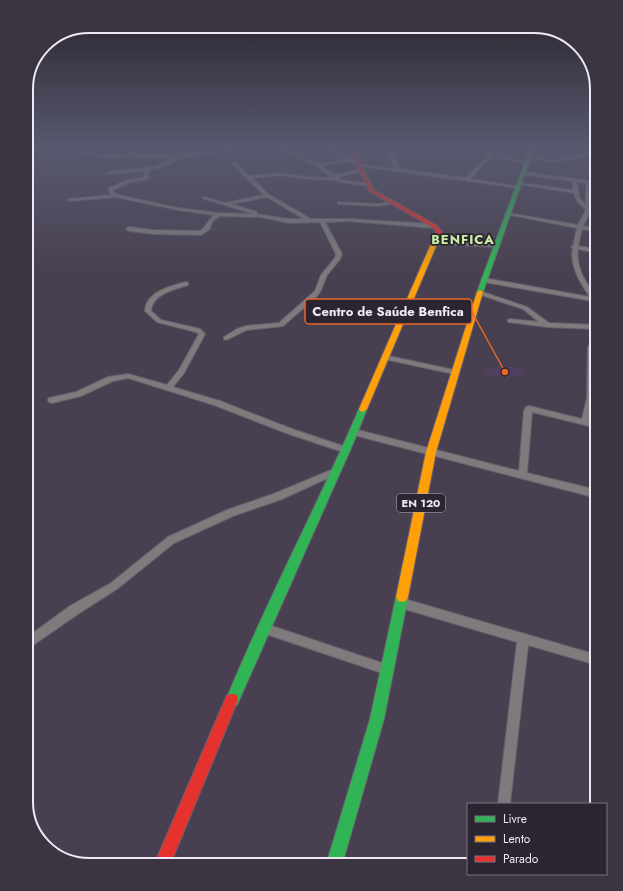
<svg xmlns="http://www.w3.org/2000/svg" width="623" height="891" font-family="Jost,sans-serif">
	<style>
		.built { fill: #513f5f }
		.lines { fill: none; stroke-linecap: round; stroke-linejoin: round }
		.street-casing { stroke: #66606d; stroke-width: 2 }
		.fast-casing { stroke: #66606d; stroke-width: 2 }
		.slow-casing { stroke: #66606d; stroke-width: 2 }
		.jam-casing { stroke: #66606d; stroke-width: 2 }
		.street { fill: #7f7b7c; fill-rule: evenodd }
		.fast { fill: #30b455; fill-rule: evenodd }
		.slow { fill: #ff9f0a; fill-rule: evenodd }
		.jam { fill: #e5322d; fill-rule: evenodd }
		.labels { text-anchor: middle; stroke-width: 3.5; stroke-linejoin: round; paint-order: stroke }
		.shield { fill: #2b2431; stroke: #b5acbd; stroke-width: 1 }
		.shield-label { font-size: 11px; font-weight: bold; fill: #f0e7f9 }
		.far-district-label { font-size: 13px; font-weight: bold; letter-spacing: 1px; fill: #cbeda6; stroke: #2b2431 }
		.rim { fill: none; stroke: #f0e7f9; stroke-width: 2 }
		.leader { fill: none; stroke: #e96724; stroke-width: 1.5 }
		.callout-dot { fill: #e96724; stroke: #2b2431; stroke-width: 1.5 }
		.callout { fill: #2b2431; stroke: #e96724; stroke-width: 1.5 }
		.callout-label { font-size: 13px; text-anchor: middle; font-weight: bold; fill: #f0e7f9 }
	</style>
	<rect width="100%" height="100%" fill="#484050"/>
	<path class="built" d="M 504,365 L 525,370 L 523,376 L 511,374 L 509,379 L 484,374 L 487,366 L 503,370 Z"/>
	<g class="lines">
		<defs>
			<path id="street" d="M 167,148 L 172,148 L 187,154 L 240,148 L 252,148 L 184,157 L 165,166 L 147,171 L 148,172 L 149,178 L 145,180 L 130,182 L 113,190 L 113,192 L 118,195 L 178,208 L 218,213 L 254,214 L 202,198 L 204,197 L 225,203 L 264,195 L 233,165 L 233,163 L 237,163 L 249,176 L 281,173 L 306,177 L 332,178 L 313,164 L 275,148 L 280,148 L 316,162 L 327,163 L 345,159 L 326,148 L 331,148 L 360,164 L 395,169 L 390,156 L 383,148 L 387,148 L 394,156 L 400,169 L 465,178 L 496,148 L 500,148 L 470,179 L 521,187 L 519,188 L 359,166 L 348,161 L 327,165 L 319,164 L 334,175 L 363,169 L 363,171 L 337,177 L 341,180 L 369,184 L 369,186 L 340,182 L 336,180 L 306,179 L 281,175 L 252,178 L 268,194 L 311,219 L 348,219 L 434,224 L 437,226 L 434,228 L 348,221 L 325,222 L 342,254 L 340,259 L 327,275 L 320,292 L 315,298 L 283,326 L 246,330 L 226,340 L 224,339 L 224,337 L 237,329 L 246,326 L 279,323 L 315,291 L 321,275 L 335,258 L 336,254 L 320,222 L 289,223 L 261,217 L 219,216 L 212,222 L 210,229 L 201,235 L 154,234 L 129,231 L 126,229 L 129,227 L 154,230 L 200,231 C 206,227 208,220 214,215 L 178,210 L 116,197 L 69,201 L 67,200 L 69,199 L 112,195 L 109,192 L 109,188 L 127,180 L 144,178 L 144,171 L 110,174 L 108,174 L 108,172 L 154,167 L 178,157 C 164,159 149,157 135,156 C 116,156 100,158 82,154 L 82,152 L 98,155 L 133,154 L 169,156 L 182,154 ZM 267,197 L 304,219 L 289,219 L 256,214 L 257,213 L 257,212 L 231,204 Z
				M 350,148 L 366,148 L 350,150 L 348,149 Z
				M 503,148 L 512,148 L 533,152 L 531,153 Z
				M 576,148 C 585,148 588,153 597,152 L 597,154 L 554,162 L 527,157 L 529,156 L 554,160 L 586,154 Z
				M 500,156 L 527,161 L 529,162 L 527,163 L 499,158 L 499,156 Z
				M 523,172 L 597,182 L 597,184 L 590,183 L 590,210 L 597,212 L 597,214 L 590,213 L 583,226 L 597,228 L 597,232 L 582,229 L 578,246 L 597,249 L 597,253 L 578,249 C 576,258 580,272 585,280 C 589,289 597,294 597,305 L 593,301 L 484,282 L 481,280 L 484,278 L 590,297 C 581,284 569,265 573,248 L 571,247 L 573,246 L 577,228 L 506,214 L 508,213 L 578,225 L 586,210 L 577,201 L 574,193 L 518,184 L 520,183 L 573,190 L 573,181 L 521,174 L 521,172 ZM 577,182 L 586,183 L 586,205 L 579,197 Z
				M 338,202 L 378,204 L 393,202 L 395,203 L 378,206 L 340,204 L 338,204 Z
				M 434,241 L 497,243 L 500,245 L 497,247 L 432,244 L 431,243 Z
				M 186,282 L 188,283 L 188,285 C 175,289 152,294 151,311 L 161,320 L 200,329 L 205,334 L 184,373 L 173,387 L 220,401 L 292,429 L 349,448 L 350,450 L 349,452 L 346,453 L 286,433 L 214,405 L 128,378 L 113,381 L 81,396 L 52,403 L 49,402 L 48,400 L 49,398 L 76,392 L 108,377 L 128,374 L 167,385 L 179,370 L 199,334 L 196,332 L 157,322 L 145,311 C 146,292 170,286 186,282 Z
				M 480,291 L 527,307 L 549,323 L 597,325 L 597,329 L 547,327 L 508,322 L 508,320 L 510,319 L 539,322 L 523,309 L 478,294 L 477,293 Z
				M 597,336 L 597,343 L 594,347 L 595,398 L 589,420 L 597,422 L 597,428 L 532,412 L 527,473 L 597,490 L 597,498 L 354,435 L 350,432 L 354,429 L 519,471 L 524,411 L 526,407 L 529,406 L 582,419 L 587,398 L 588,347 L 595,337 Z
				M 382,355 L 384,355 L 454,370 L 458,372 L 454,374 L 384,359 L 382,359 Z
				M 336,468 L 339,469 L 340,471 L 339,473 L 282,499 L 233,516 L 174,543 L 117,589 L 78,614 L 26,650 L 26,638 L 70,606 L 111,583 L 168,537 L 227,510 L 276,493 Z
				M 401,598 L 597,655 L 597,665 L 528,645 L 510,804 L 498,804 L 517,642 L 401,608 L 397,607 L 396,603 L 397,599 Z
				M 263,623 L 388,665 L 392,666 L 393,670 L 392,674 L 388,675 L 263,633 L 259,632 L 258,628 L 259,624 Z"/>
			<path id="fast" d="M 530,148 L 534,148 L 483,292 L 480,294 L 478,293 L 477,292 Z
				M 363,406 L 367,409 L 352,446 L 237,705 L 232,706 L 227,705 L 226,700 C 266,601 317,507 359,409 Z
				M 402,592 L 406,593 L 408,597 L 384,719 L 342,865 L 326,865 L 370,719 L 396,597 L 398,593 Z"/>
			<path id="slow" d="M 437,235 L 440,237 L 367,409 L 363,412 L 360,411 L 359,409 L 434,237 Z
				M 480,290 L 483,292 L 436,452 L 408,597 L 406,601 L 402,602 L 398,601 L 396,597 L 426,452 L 477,292 Z"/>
			<path id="jam" d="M 348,148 L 352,148 L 374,190 L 436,225 L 442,232 L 439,238 L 434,237 L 436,232 L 432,227 L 370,192 Z
				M 232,694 L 237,695 L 238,700 L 170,865 L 154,865 L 227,695 Z"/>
		</defs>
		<use href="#street" class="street-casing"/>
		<use href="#fast" class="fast-casing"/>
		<use href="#slow" class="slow-casing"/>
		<use href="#jam" class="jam-casing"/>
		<use href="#street" class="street"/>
		<use href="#fast" class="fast"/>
		<use href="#slow" class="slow"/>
		<use href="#jam" class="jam"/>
	</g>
	<linearGradient id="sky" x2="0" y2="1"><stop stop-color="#28232c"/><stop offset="0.54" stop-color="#58596f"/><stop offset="1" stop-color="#58596f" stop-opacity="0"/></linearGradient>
	<rect width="623" height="273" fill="url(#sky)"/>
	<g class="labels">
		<rect class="shield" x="397" y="494" width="48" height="18" rx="3"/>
		<g class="shield-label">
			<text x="421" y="507">EN 120</text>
		</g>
		<g class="far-district-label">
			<text x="463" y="244">BENFICA</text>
		</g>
	</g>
	<path d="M0 0H623V891H0ZM89 33H534A56 56 0 0 1 590 89V802A56 56 0 0 1 534 858H89A56 56 0 0 1 33 802V89A56 56 0 0 1 89 33Z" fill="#3b3441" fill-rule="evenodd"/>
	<path class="rim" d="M89 33H534A56 56 0 0 1 590 89V802A56 56 0 0 1 534 858H89A56 56 0 0 1 33 802V89A56 56 0 0 1 89 33Z"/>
	<path class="leader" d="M505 372L472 312"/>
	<circle class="callout-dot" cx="505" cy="372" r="4"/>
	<rect class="callout" x="305" y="299" width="167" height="25" rx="4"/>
	<g class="callout-label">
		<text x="388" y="316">Centro de Saúde Benfica</text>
	</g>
	<rect x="467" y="803" width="140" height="72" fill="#2b2431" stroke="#7a7281"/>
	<rect x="475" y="816" width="20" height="6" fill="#30b455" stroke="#7a7281"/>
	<text x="503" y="823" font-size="12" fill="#f0e7f9">Livre</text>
	<rect x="475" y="836" width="20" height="6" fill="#ff9f0a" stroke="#7a7281"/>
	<text x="503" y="843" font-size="12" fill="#f0e7f9">Lento</text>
	<rect x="475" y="856" width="20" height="6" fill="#e5322d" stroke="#7a7281"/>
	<text x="503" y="863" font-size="12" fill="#f0e7f9">Parado</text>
</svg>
